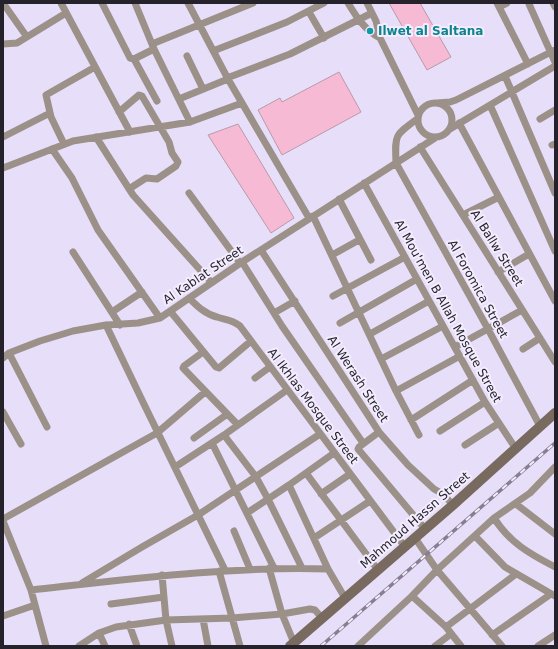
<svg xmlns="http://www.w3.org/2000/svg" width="558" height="649" font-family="'DejaVu Sans',sans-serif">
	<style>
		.building { fill: #f6bad5; stroke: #b89ba8 }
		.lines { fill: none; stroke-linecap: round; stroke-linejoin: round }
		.street { stroke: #9b9189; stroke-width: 7 }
		.secondary { stroke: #786a5e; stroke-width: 10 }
		.rail-casing { stroke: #867f91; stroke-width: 3.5 }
		.rail { stroke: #f3edfe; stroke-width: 2; stroke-dasharray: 6; stroke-linecap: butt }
		.culture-dot { fill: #0f9aa8; stroke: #f3edfe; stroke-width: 1.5 }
		.labels { text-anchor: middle; stroke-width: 4; stroke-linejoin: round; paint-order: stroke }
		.culture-label { font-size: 12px; font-weight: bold; fill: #0d838f; stroke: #f3edfe; text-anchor: start }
		.street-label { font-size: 12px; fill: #26222c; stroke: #f3edfe }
	</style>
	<rect width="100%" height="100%" fill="#e7def9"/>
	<path class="building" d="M 389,3 L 420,3 L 451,57 L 427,70 Z
		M 339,72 L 361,112 L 282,155 L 258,110 L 280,98 L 282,102 Z
		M 238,124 L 294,218 L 271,233 L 208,135 Z"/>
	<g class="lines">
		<path class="street" d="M 3,3 L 27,37
			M 61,3 L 130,132
			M 102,3 L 130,58 L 134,59 L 154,49
			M 135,3 L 154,49 L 190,122
			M 188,3 L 228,79 L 309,218
			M 348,3 C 357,18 365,30 380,38
			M 367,3 L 376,21 L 380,38 L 418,115
			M 497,3 L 528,64
			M 553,3 L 555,7
			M 529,4 L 555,62
			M 499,7 L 507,3
			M 309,12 L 324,38
			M 3,44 L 17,43 L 66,13
			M 152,44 L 253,3
			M 213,51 L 287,22 L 324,3
			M 187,56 L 203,89
			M 134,59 L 157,101
			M 505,76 L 555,193
			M 227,78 L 290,54 L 372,13
			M 179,99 L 228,79
			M418 120a17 17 0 1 1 34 0a17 17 0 1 1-34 0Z
			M 437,103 L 450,102 L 456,100 L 555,50
			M 490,105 L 555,251
			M 119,112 L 139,95 L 142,96 L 169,142 L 172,153 L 178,162 L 176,166 L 157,179 L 146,178 L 129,189
			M 417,119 C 394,136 395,135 396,163 L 488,329 L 540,426
			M 540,119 L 555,110
			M 459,123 L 555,301
			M 450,129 L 555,66
			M 3,137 L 50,113
			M 96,137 L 133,195 L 211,282
			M 64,144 L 51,117 L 46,95 L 95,67
			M 552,145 L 555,144
			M 420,147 L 555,362
			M 52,149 L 72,178 L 98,230 L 160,318
			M 3,168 L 73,141 L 190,122 L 242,103
			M 364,183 L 485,402 L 516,449
			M 189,193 L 240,263
			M 339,199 L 371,260
			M 463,215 L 499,197
			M 313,216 L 396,391 L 419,435
			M 261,250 L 379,432 L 408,465 L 434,489 L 443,494 L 453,505
			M 73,252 L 120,325
			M 332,255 L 359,240
			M 242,262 L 282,326 L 363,443
			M 498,272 L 529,254
			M 333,296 L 405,257
			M 189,298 C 197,306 205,314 217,317 C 226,320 233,320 240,326 L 405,547
			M 170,311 L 216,367 L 219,368 L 251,341
			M 112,312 L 142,292
			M 274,313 L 295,301
			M 340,323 L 417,279
			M 106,325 C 145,407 185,489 225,570
			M 370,334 L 429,301
			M 455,347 L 522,310
			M 523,349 L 540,338
			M 203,352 L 184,366 L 183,368 L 238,425
			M 9,353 L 47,427
			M 3,358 L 9,353 L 40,341 L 73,331 L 106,325 L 138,323 L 160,318 L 242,262 L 435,138
			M 381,359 L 443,326
			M 255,378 L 270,367
			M 396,391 L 460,356
			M 3,412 L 21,444
			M 411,420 L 473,380
			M 440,431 L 485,402
			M 379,432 L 359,447 L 358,449 L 425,529
			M 224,435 L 256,477 L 268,499 L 302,568
			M 194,438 L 226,415
			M 212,443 L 274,568
			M 465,445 L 499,423
			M 175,467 L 224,435 L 287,390
			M 306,473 L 378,570
			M 289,485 L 328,569 L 345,598
			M 321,494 L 350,474
			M 516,504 L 555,534
			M 247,513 L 289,485 L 334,453
			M 494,518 C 510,543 530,554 555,567
			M 3,519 L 157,433 L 205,392
			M 3,521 L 31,590 L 46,646
			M 234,531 L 250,569
			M 475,536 L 505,567 L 555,596
			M 314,538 L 370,501
			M 415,538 L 437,570 L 502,646
			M 269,568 L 282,614 L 294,643
			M 219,571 L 240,646
			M 162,575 L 166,620 L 172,646
			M 82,583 L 142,547 L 198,515 L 320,434
			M 31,590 C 130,579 229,566 328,569
			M 412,596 L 446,627 L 461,646
			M 111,604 L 164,597
			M 3,616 L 35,605
			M 203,619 L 208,646
			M 129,624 L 137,646
			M 446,627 L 516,574
			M 99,633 L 105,646
			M 492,635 L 551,594
			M 79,646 L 99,633 L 116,627 L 166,620 L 232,618 L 282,614 L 310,609 L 315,610 L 322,618
			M 358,646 L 412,596 L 437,570 L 494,518 L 530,493 L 555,467
			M 435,646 L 451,634
			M 538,646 L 555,635"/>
		<path class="secondary" d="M 290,646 L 453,505 L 555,413"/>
		<defs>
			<path id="rail" d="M 321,646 L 555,443"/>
		</defs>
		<use href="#rail" class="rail-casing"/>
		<use href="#rail" class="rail"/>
	</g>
	<circle class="culture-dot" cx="370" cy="31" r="4"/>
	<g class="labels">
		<g class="culture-label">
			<text x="378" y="35">Ilwet al Saltana</text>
		</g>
		<g class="street-label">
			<text transform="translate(497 248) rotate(58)" y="4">Al Ballw Street</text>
			<text transform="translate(203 275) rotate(-34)" y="4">Al Kablat Street</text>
			<text transform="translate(478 289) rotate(61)" y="4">Al Foromica Street</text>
			<text transform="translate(448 311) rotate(61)" y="4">Al Mou'men B Allah Mosque Street</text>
			<text transform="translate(358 379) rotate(57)" y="4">Al Werash Street</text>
			<text transform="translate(313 406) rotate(53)" y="4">Al Ikhlas Mosque Street</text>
			<text transform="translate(415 520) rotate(-41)" y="4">Mahmoud Hassn Street</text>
		</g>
	</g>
	<rect width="558" height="649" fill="none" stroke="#26222c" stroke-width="8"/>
</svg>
